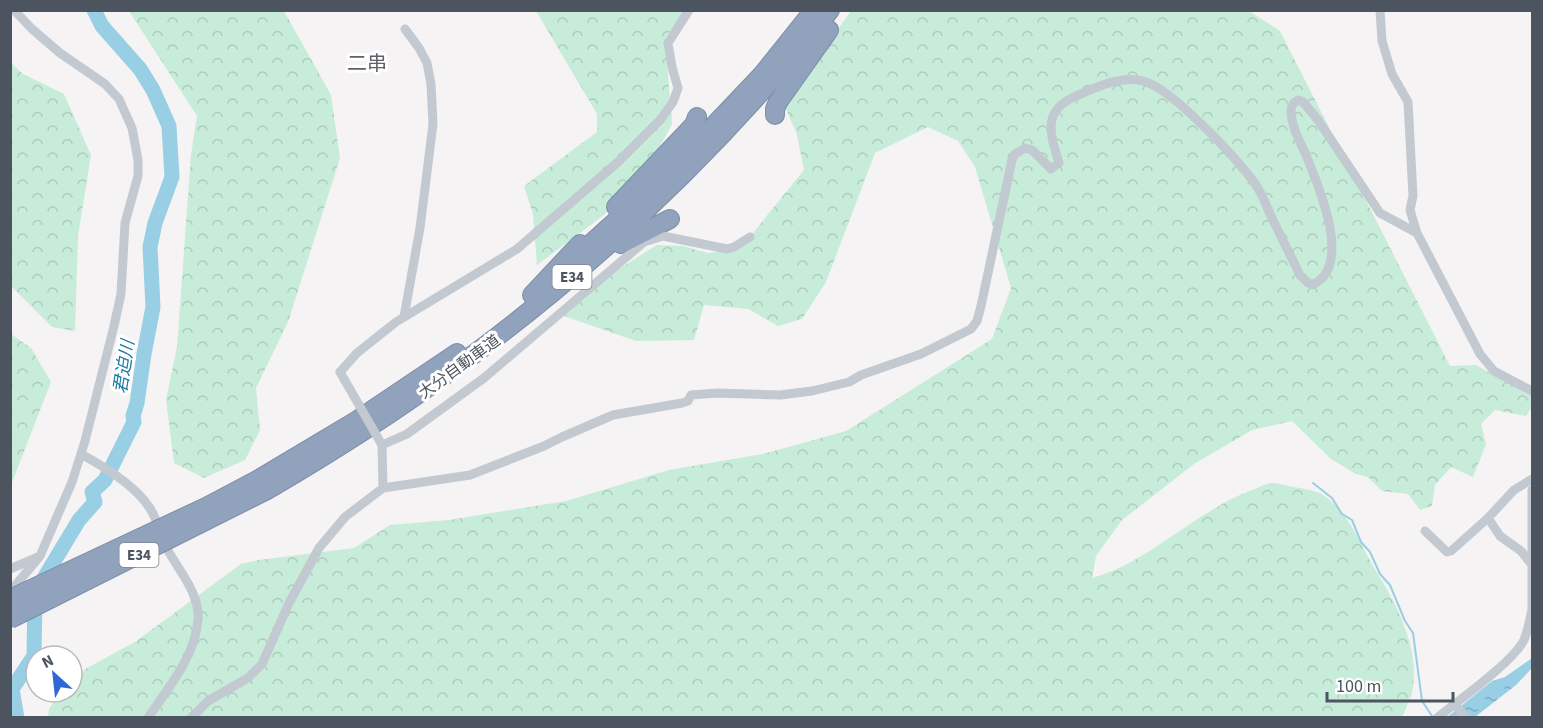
<svg xmlns="http://www.w3.org/2000/svg" width="1543" height="728" font-family="'Source Sans 3','Noto Sans JP',sans-serif">
	<style>
		.forest { fill: url(#forest-crowns) }
		.water { fill: url(#water-ripples) }
		.lines { fill: none; stroke-linecap: round; stroke-linejoin: round }
		.stream { stroke: #99cfe5; stroke-width: 2 }
		.river { stroke: #99cfe5; stroke-width: 15 }
		.motorway-casing { stroke: #7b8da8; stroke-width: 20 }
		.minor { stroke: #c2c9d0; stroke-width: 9 }
		.motorway { stroke: #90a2bc; stroke-width: 18 }
		.motorway-bridge-casing { stroke: #7b8da8; stroke-width: 20; stroke-linecap: butt }
		.minor-bridge { stroke: #c2c9d0; stroke-width: 9 }
		.motorway-bridge { stroke: #90a2bc; stroke-width: 18 }
		.labels { text-anchor: middle; stroke-width: 6; stroke-linejoin: round; paint-order: stroke }
		.shield { fill: #fff; stroke: #82878f; stroke-width: 1.5 }
		.shield-label { font-size: 15px; font-weight: bold; fill: #4c545f }
		.street-label { font-size: 16px; fill: #4c545f; stroke: #fff }
		.water-label { font-size: 18px; font-style: italic; fill: #1b7ba2; stroke: #fff }
		.quarter-label { font-size: 20px; fill: #606267; stroke: #fff }
	</style>
	<defs>
		<pattern id="forest-crowns" width="20" height="18" patternUnits="userSpaceOnUse" patternTransform="scale(1.5)"><rect width="20" height="18" fill="#c7ecd9"/><path d="M2 6a3 3 0 1 1 6 0M12 15a3 3 0 1 1 6 0" fill="none" stroke="#adccbd"/></pattern>
		<pattern id="water-ripples" width="26" height="14" patternUnits="userSpaceOnUse" patternTransform="scale(1.5)"><rect width="26" height="14" fill="#99cfe5"/><path d="M2 4q2-2 4 0t4 0M15 11q2-2 4 0t4 0" fill="none" stroke="#7fabbd"/></pattern>
	</defs>
	<rect width="100%" height="100%" fill="#f5f3f3"/>
	<path class="forest" d="M 129,11 L 284,11 L 331,95 L 340,158 L 288,322 L 256,388 L 260,430 L 245,460 L 204,478 L 174,463 L 166,400 L 177,347 L 191,155 L 197,116 Z
		M 536,11 L 685,11 L 665,38 L 672,124 L 658,150 L 604,215 L 537,265 L 533,214 L 524,186 L 597,132 L 597,114 Z
		M 851,11 L 1249,11 L 1280,31 L 1450,366 L 1476,365 L 1532,396 L 1532,407 L 1526,416 L 1495,410 L 1481,424 L 1486,444 L 1473,477 L 1451,467 L 1435,485 L 1432,506 L 1420,510 L 1408,494 L 1382,491 L 1368,477 L 1356,474 L 1331,459 L 1292,421 L 1252,430 L 1194,464 L 1122,520 L 1096,556 L 1092,578 C 1150,562 1194,512 1252,490 C 1258,488 1266,483 1273,483 C 1282,484 1291,487 1300,488 C 1310,490 1318,491 1326,497 C 1351,516 1362,549 1379,576 C 1398,607 1419,649 1413,687 C 1412,697 1406,708 1402,717 L 48,718 L 49,709 L 60,692 L 72,692 L 72,680 L 87,668 L 135,642 L 241,564 L 259,560 L 354,548 L 390,525 L 449,520 L 566,501 L 669,470 L 763,454 L 846,431 L 992,339 L 1011,288 L 975,167 L 958,141 L 928,127 L 875,153 L 826,282 L 802,319 L 778,326 L 748,309 L 704,305 L 694,340 L 636,341 L 564,316 L 611,274 L 657,245 L 683,246 L 708,253 L 740,249 L 804,170 L 797,135 L 784,104 Z
		M 10,62 L 23,74 L 64,94 L 91,155 L 78,236 L 75,331 L 52,327 L 11,286 Z
		M 11,334 L 31,348 L 51,382 L 11,485 Z"/>
	<path class="water" d="M 1532,658 L 1532,668 L 1516,685 L 1475,717 L 1446,718 L 1492,681 L 1505,677 Z"/>
	<g class="lines">
		<path class="stream" d="M 1313,483 L 1332,498 L 1342,514 L 1352,520 L 1361,542 L 1370,552 L 1380,574 L 1390,585 L 1405,621 L 1413,633 L 1422,701 L 1432,716"/>
		<path class="river" d="M 17,718 L 12,689 L 34,656 L 35,593 L 79,520 L 95,502 L 92,492 L 105,480 L 134,422 L 133,416 L 137,403 L 144,354 L 153,307 L 150,247 L 155,223 L 172,177 L 169,126 L 153,90 L 140,69 L 102,26 L 94,10"/>
		<defs>
			<path id="motorway" d="M 775,115 L 775,109 L 778,102 L 829,30
				M 616,207 L 694,125 L 697,117
				M 621,244 L 670,219
				M 575,258 L 666,176 L 762,75 L 814,10
				M 532,295 L 580,244
				M 259,479 L 356,421 L 457,353
				M 267,490 C 485,364 673,208 830,10"/>
		</defs>
		<use href="#motorway" class="motorway-casing"/>
		<path class="minor" d="M 1380,10 L 1382,41 L 1392,74 L 1408,102 L 1413,196 L 1410,210 L 1417,233 L 1480,354 L 1494,371 L 1532,391
			M 404,317 L 420,228 L 433,124 L 431,84 L 427,63 L 419,48 L 405,29
			M 340,372 L 357,353 L 396,322 L 517,249 L 618,162 L 661,119 L 673,102 L 678,88 L 672,67 L 668,43 L 689,10
			M 81,454 C 103,466 135,485 149,507 C 157,518 160,533 165,545 C 177,569 200,592 198,620 C 195,657 168,688 148,718
			M 383,488 L 382,445 L 407,434 L 484,378 L 644,242 L 663,236 L 727,249 L 734,247 L 750,237
			M 1488,518 L 1514,490 L 1532,479
			M 1425,531 L 1447,552 L 1451,551 L 1488,518 L 1500,536 L 1521,551 L 1532,565
			M 10,569 L 38,557
			M 10,592 L 40,556 L 72,482 L 85,441 L 114,326 L 121,294 L 125,223 L 138,176 L 138,160 L 132,128 L 119,99 L 105,84 L 60,53 L 32,29 L 14,10
			M 1455,704 L 1466,718
			M 191,718 L 208,701 L 248,678 L 262,664 L 289,603 L 319,548 L 345,517 L 383,488 L 470,475 L 544,446 L 562,437 L 613,415 L 682,403 L 688,401 L 691,395 L 717,393 L 780,395 L 812,391 L 849,382 L 861,375 L 921,354 L 971,329 L 977,321 L 981,306 L 1012,160 L 1015,154 L 1025,148 L 1032,150 L 1051,169 L 1059,163 C 1051,136 1041,112 1074,97 C 1094,88 1121,75 1143,81 C 1172,88 1238,160 1256,185 C 1262,194 1266,204 1270,214 C 1280,234 1290,255 1300,275 L 1308,283 L 1314,284 C 1353,264 1318,185 1306,155 C 1300,142 1291,126 1291,111 C 1291,106 1294,102 1298,100 L 1303,102 L 1318,120 L 1380,213 L 1417,233
			M 1437,718 C 1459,700 1512,663 1524,640 C 1528,630 1530,619 1532,609 L 1532,490"/>
		<use href="#motorway" class="motorway"/>
		<defs>
			<path id="motorway-bridge" d="M 10,599 L 206,507 L 259,479
				M 10,619 L 267,490"/>
		</defs>
		<use href="#motorway-bridge" class="motorway-bridge-casing"/>
		<path class="minor-bridge" d="M 340,372 L 382,445"/>
		<use href="#motorway-bridge" class="motorway-bridge"/>
	</g>
	<g class="labels">
		<g class="shield">
			<rect x="552.5" y="265" width="39" height="24" rx="4.5"/>
			<rect x="119.5" y="543" width="39" height="24" rx="4.5"/>
		</g>
		<g class="shield-label">
			<text x="572" y="282">E34</text>
			<text x="139" y="560">E34</text>
		</g>
		<g class="street-label">
			<text transform="translate(459 366) rotate(-36)" y="6">大分自動車道</text>
		</g>
		<g class="water-label">
			<text transform="translate(124 367) rotate(-81)" y="6">君迫川</text>
		</g>
		<g class="quarter-label">
			<text x="367" y="70">二串</text>
		</g>
	</g>
	<rect width="1543" height="728" fill="none" stroke="#4c545f" stroke-width="24"/>
	<g transform="translate(54 674) rotate(333)"><circle r="28" fill="#ffffff" stroke="#b7bbbf" stroke-width="1.5"/>
	<path d="M0-4.5L10 22L0 15L-10 22Z" fill="#2e68d4"/>
	<text y="-9" font-size="16" font-weight="bold" text-anchor="middle" fill="#4c545f">N</text>
	</g>
	<path d="M1327 692v9h126v-9" fill="none" stroke="#4c545f" stroke-width="3"/>
	<text x="1336" y="692" font-size="18" fill="#4c545f" stroke="#ffffff" stroke-width="4.5" paint-order="stroke">100 m</text>
</svg>
